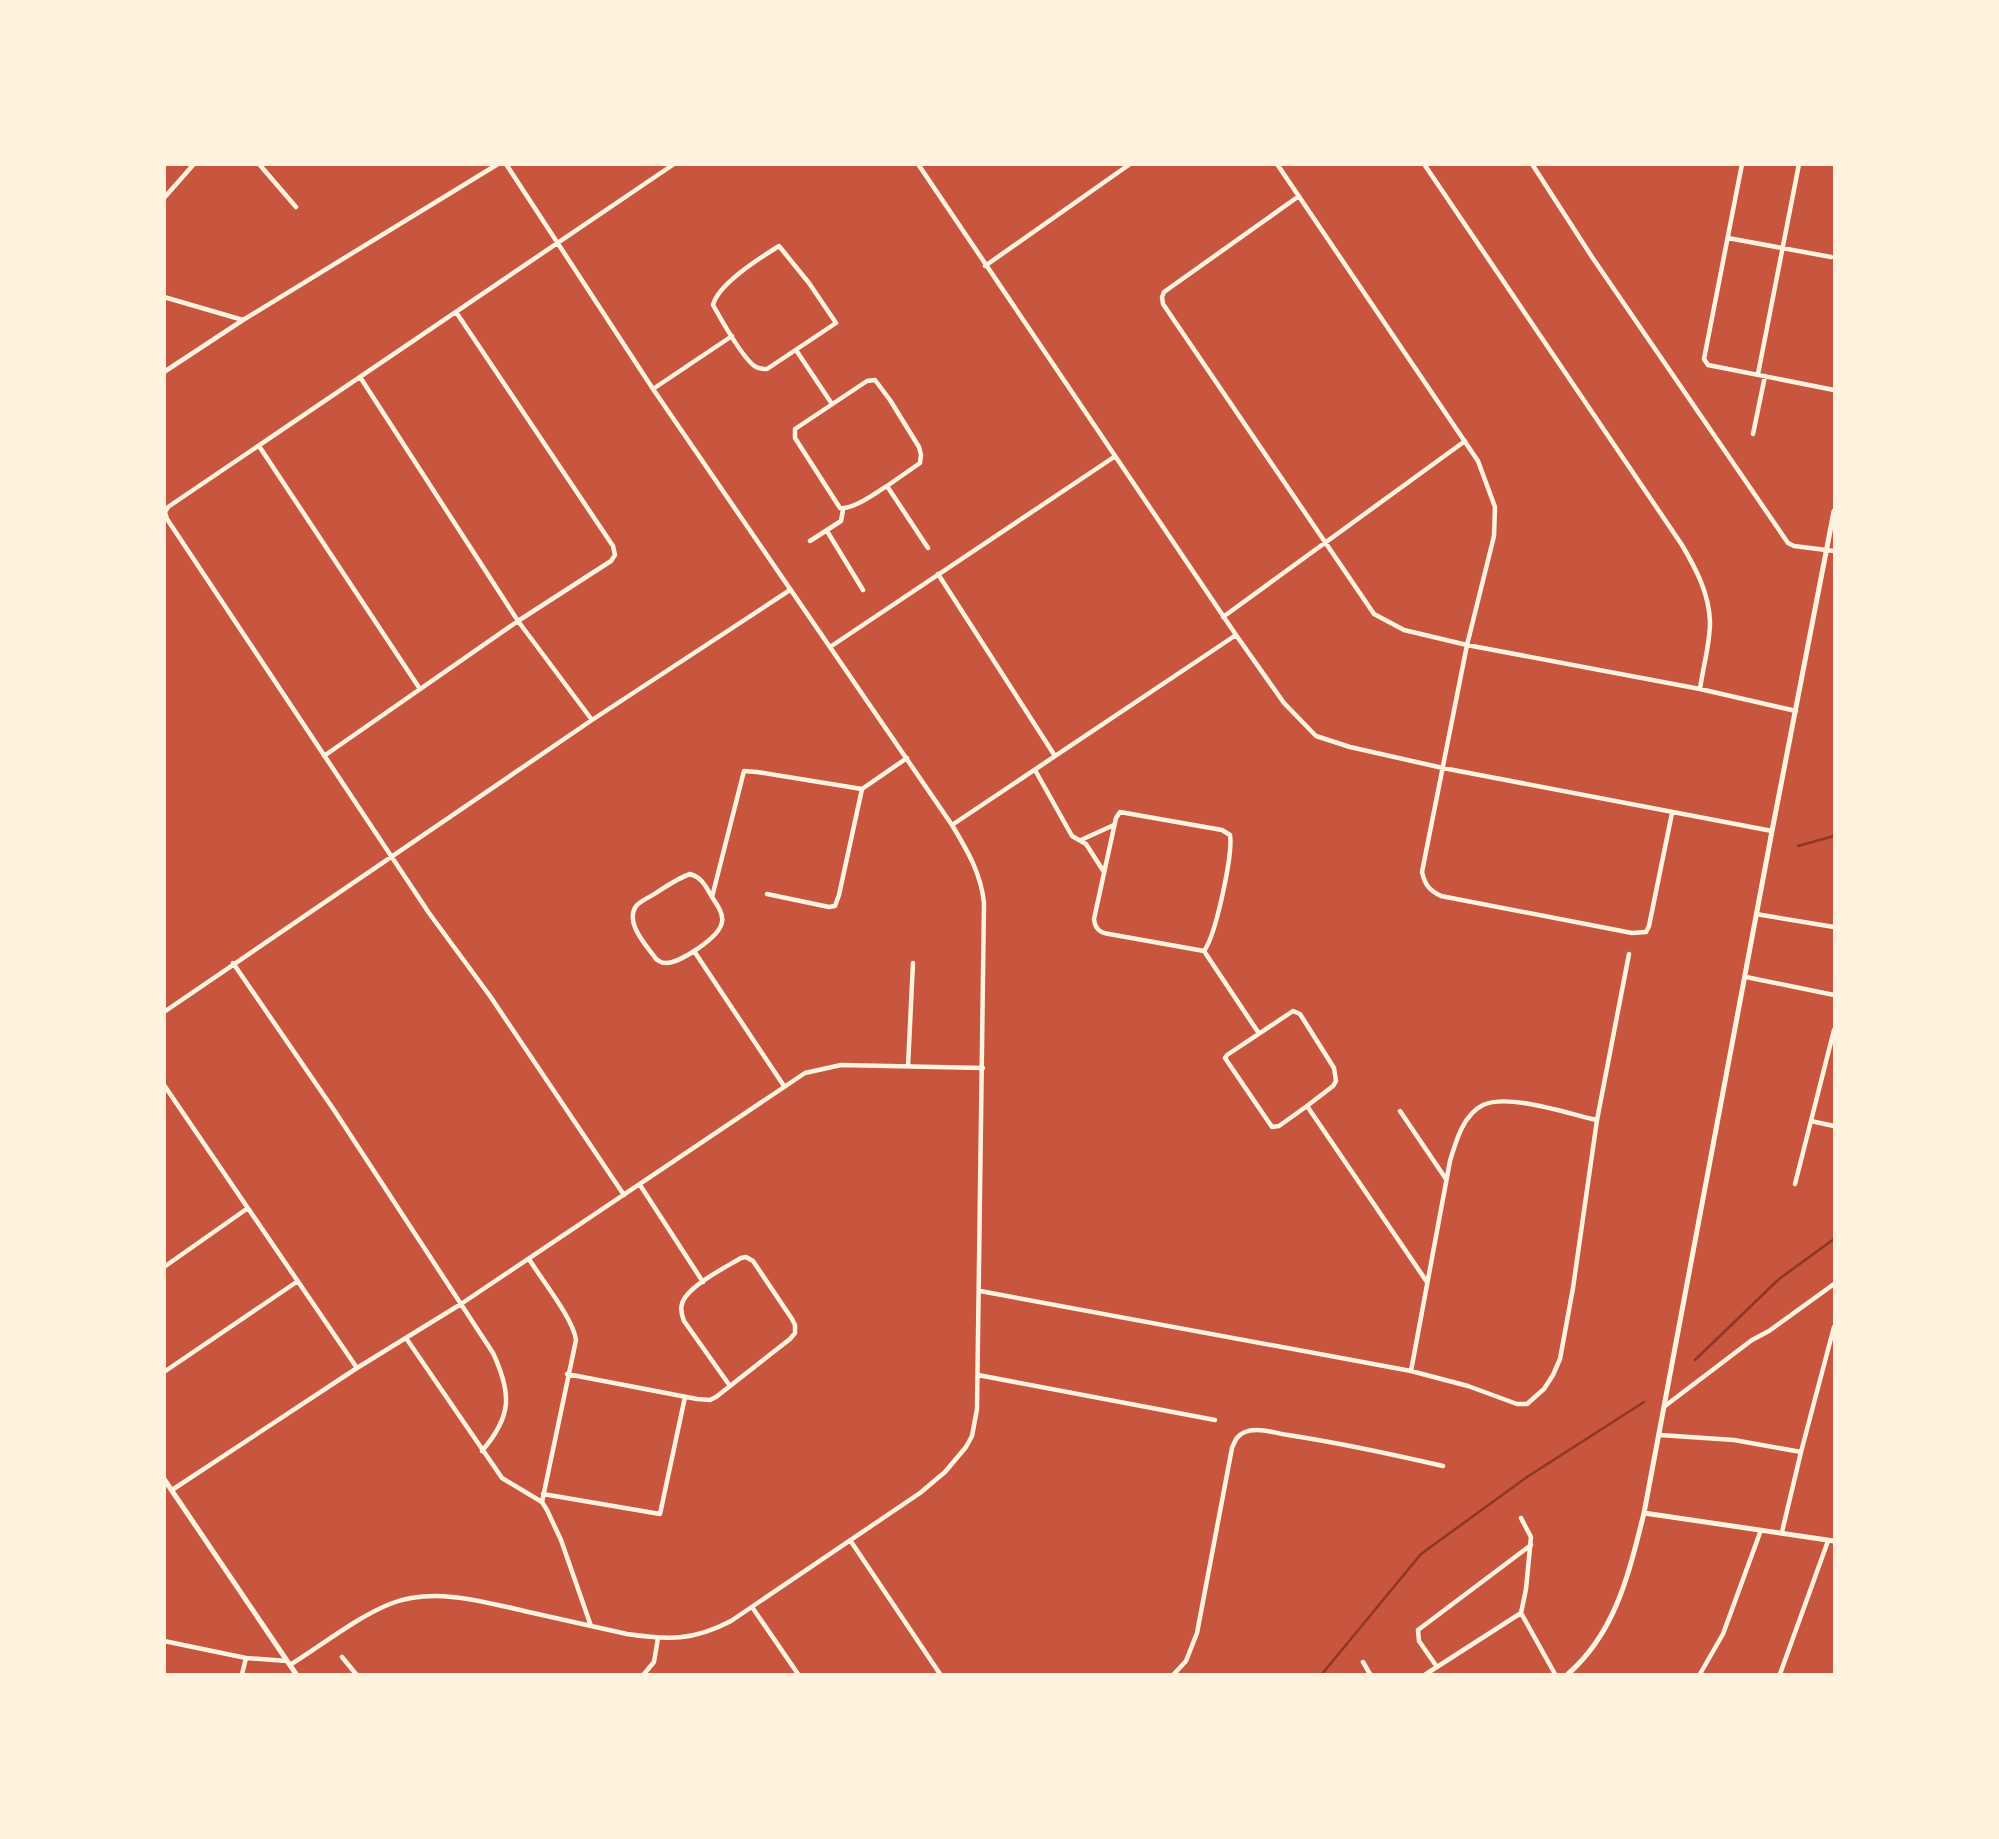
<svg xmlns="http://www.w3.org/2000/svg" width="1999" height="1839" font-family="Cabin,sans-serif">
	<style>
		.lines { fill: none; stroke-linecap: round; stroke-linejoin: round }
		.stream { stroke: #8f3625; stroke-width: 2.5 }
		.minor { stroke: #fff3e0; stroke-width: 4.5 }
		.tertiary { stroke: #fff3e0; stroke-width: 5 }
	</style>
	<rect width="100%" height="100%" fill="#c8553d"/>
	<g class="lines">
		<path class="stream" d="M 1798,846 L 1834,836
			M 1695,1360 L 1779,1279 L 1834,1239
			M 1322,1674 L 1421,1554 L 1527,1477 L 1644,1402"/>
		<path class="minor" d="M 259,164 L 296,207
			M 918,164 L 1236,635 L 1284,703 L 1316,736 L 1350,747 L 1443,768 L 1772,831
			M 1277,164 L 1478,461 L 1495,507 L 1494,536 L 1467,645 L 1422,872 C 1425,885 1429,890 1441,896 L 1632,933 L 1646,932 L 1649,926 L 1672,813
			M 1424,164 L 1682,545 C 1696,569 1709,593 1710,622 C 1710,644 1703,667 1700,689
			M 1532,164 L 1592,257 L 1788,543 L 1794,546 L 1834,551
			M 1742,164 L 1704,359 L 1708,365 L 1834,390
			M 1299,196 L 1164,292 L 1162,297 L 1163,304 L 1374,614 L 1404,630 L 1467,645 L 1700,689 L 1796,711
			M 164,198 L 194,164
			M 1728,238 L 1831,257
			M 779,246 L 809,283 L 836,323 L 767,369 C 762,369 760,369 756,367 C 743,360 721,319 713,305 C 718,284 760,258 779,246 Z
			M 985,266 L 1130,164
			M 164,297 L 243,320
			M 796,350 L 832,404
			M 164,372 L 243,320 L 498,164
			M 1758,374 L 1799,164
			M 360,377 L 518,621 L 592,720
			M 653,389 L 732,336
			M 1753,434 L 1765,376
			M 259,446 L 420,689
			M 887,486 C 875,493 853,510 840,508 L 795,438 L 795,429 L 867,381 L 875,380 L 890,400 L 919,447 L 921,455 L 920,463 L 887,486 L 928,548
			M 827,531 L 863,590
			M 810,541 L 841,521 L 843,510
			M 938,574 L 1055,756
			M 1223,617 L 1465,441
			M 830,647 L 1114,457
			M 324,756 L 518,621 L 611,561 L 615,555 L 613,546 L 456,312
			M 1035,770 L 1072,836 L 1086,844 L 1104,872
			M 952,825 L 1236,635
			M 1081,840 L 1114,825
			M 690,874 C 700,877 704,883 709,892 C 714,901 724,912 722,922 C 720,937 680,963 666,963 C 661,963 661,962 656,959 C 647,946 623,922 637,905 C 642,900 650,897 656,893 C 667,886 678,878 690,874 Z
			M 767,894 L 829,907 L 835,906 L 839,895 L 862,789
			M 712,897 L 744,771 L 757,772 L 862,789 L 907,758
			M 1756,914 L 1834,927
			M 694,951 L 784,1086
			M 1204,951 C 1216,935 1233,854 1230,835 L 1222,830 L 1120,812 L 1116,818 L 1094,919 C 1095,929 1100,933 1109,934 L 1204,951 L 1258,1032
			M 233,963 L 334,1110 L 493,1353 C 512,1394 512,1416 482,1451
			M 1746,977 L 1834,995
			M 1293,1011 L 1300,1014 L 1334,1068 L 1336,1081 L 1333,1086 L 1307,1106 L 1279,1126 L 1272,1127 L 1225,1058 L 1227,1055 Z
			M 164,1012 L 592,720 L 790,590
			M 908,1066 L 913,963
			M 164,1085 L 357,1368
			M 1307,1106 L 1427,1282
			M 1400,1111 L 1446,1179
			M 1811,1121 L 1834,1126
			M 1795,1184 L 1834,1030
			M 640,1185 L 703,1282
			M 624,1195 L 490,996 L 429,913 L 167,519 L 165,512 L 168,507 L 674,164
			M 529,1259 C 541,1279 573,1318 576,1340 L 542,1502
			M 164,1267 L 248,1208
			M 980,1291 L 1411,1371 L 1468,1386 L 1517,1404 L 1527,1404 L 1544,1389 L 1553,1375 L 1560,1359 L 1573,1288 L 1597,1120 L 1629,954
			M 406,1338 L 502,1478 L 542,1502 L 547,1510 L 561,1540 L 591,1626
			M 1411,1371 L 1450,1161 C 1456,1141 1463,1115 1483,1105 C 1509,1093 1569,1114 1597,1120
			M 164,1372 L 298,1281
			M 567,1374 L 697,1399 L 710,1400 L 716,1397 L 790,1339 L 795,1333 L 795,1325 L 792,1319 L 753,1261 L 746,1257 L 741,1258 C 726,1267 686,1287 682,1304 C 680,1310 682,1316 684,1321 L 730,1386
			M 978,1375 L 1215,1420
			M 1665,1406 L 1752,1340 L 1769,1331 L 1834,1284
			M 1660,1435 L 1734,1440 L 1801,1452
			M 172,1490 L 357,1368 L 461,1304 L 805,1073 L 841,1065 L 983,1068
			M 543,1494 L 660,1514 L 685,1397
			M 1782,1532 L 1801,1452 L 1834,1327
			M 850,1540 L 940,1674
			M 752,1607 L 798,1674
			M 1521,1613 L 1555,1674
			M 164,1641 L 246,1658 L 242,1674
			M 342,1657 L 356,1674
			M 246,1658 L 287,1661
			M 1363,1662 L 1370,1674
			M 290,1665 C 321,1646 357,1617 390,1604 C 435,1586 488,1603 533,1613 C 564,1620 595,1627 627,1634 C 668,1640 693,1641 731,1621 L 920,1493 L 945,1472 L 966,1447 L 972,1436 L 977,1409 L 984,903 C 981,873 967,850 952,825 L 653,389 L 506,164
			M 1437,1667 L 1419,1641 L 1418,1630 L 1531,1545
			M 644,1674 L 654,1662 L 658,1638
			M 1174,1674 L 1186,1661 L 1197,1633 L 1232,1448 C 1235,1441 1237,1435 1245,1432 C 1257,1427 1275,1433 1288,1435 C 1340,1443 1391,1454 1443,1466
			M 1426,1674 L 1521,1613 L 1526,1589 L 1531,1537 L 1521,1518
			M 1700,1674 L 1723,1634 L 1761,1530
			M 1780,1674 L 1828,1541"/>
		<path class="tertiary" d="M 164,1479 L 296,1674
			M 1644,1513 L 1834,1541
			M 1568,1674 C 1616,1632 1629,1573 1644,1513 L 1772,831 L 1834,511"/>
	</g>
	<rect width="1999" height="1839" fill="none" stroke="#fff3e0" stroke-width="332"/>
</svg>
